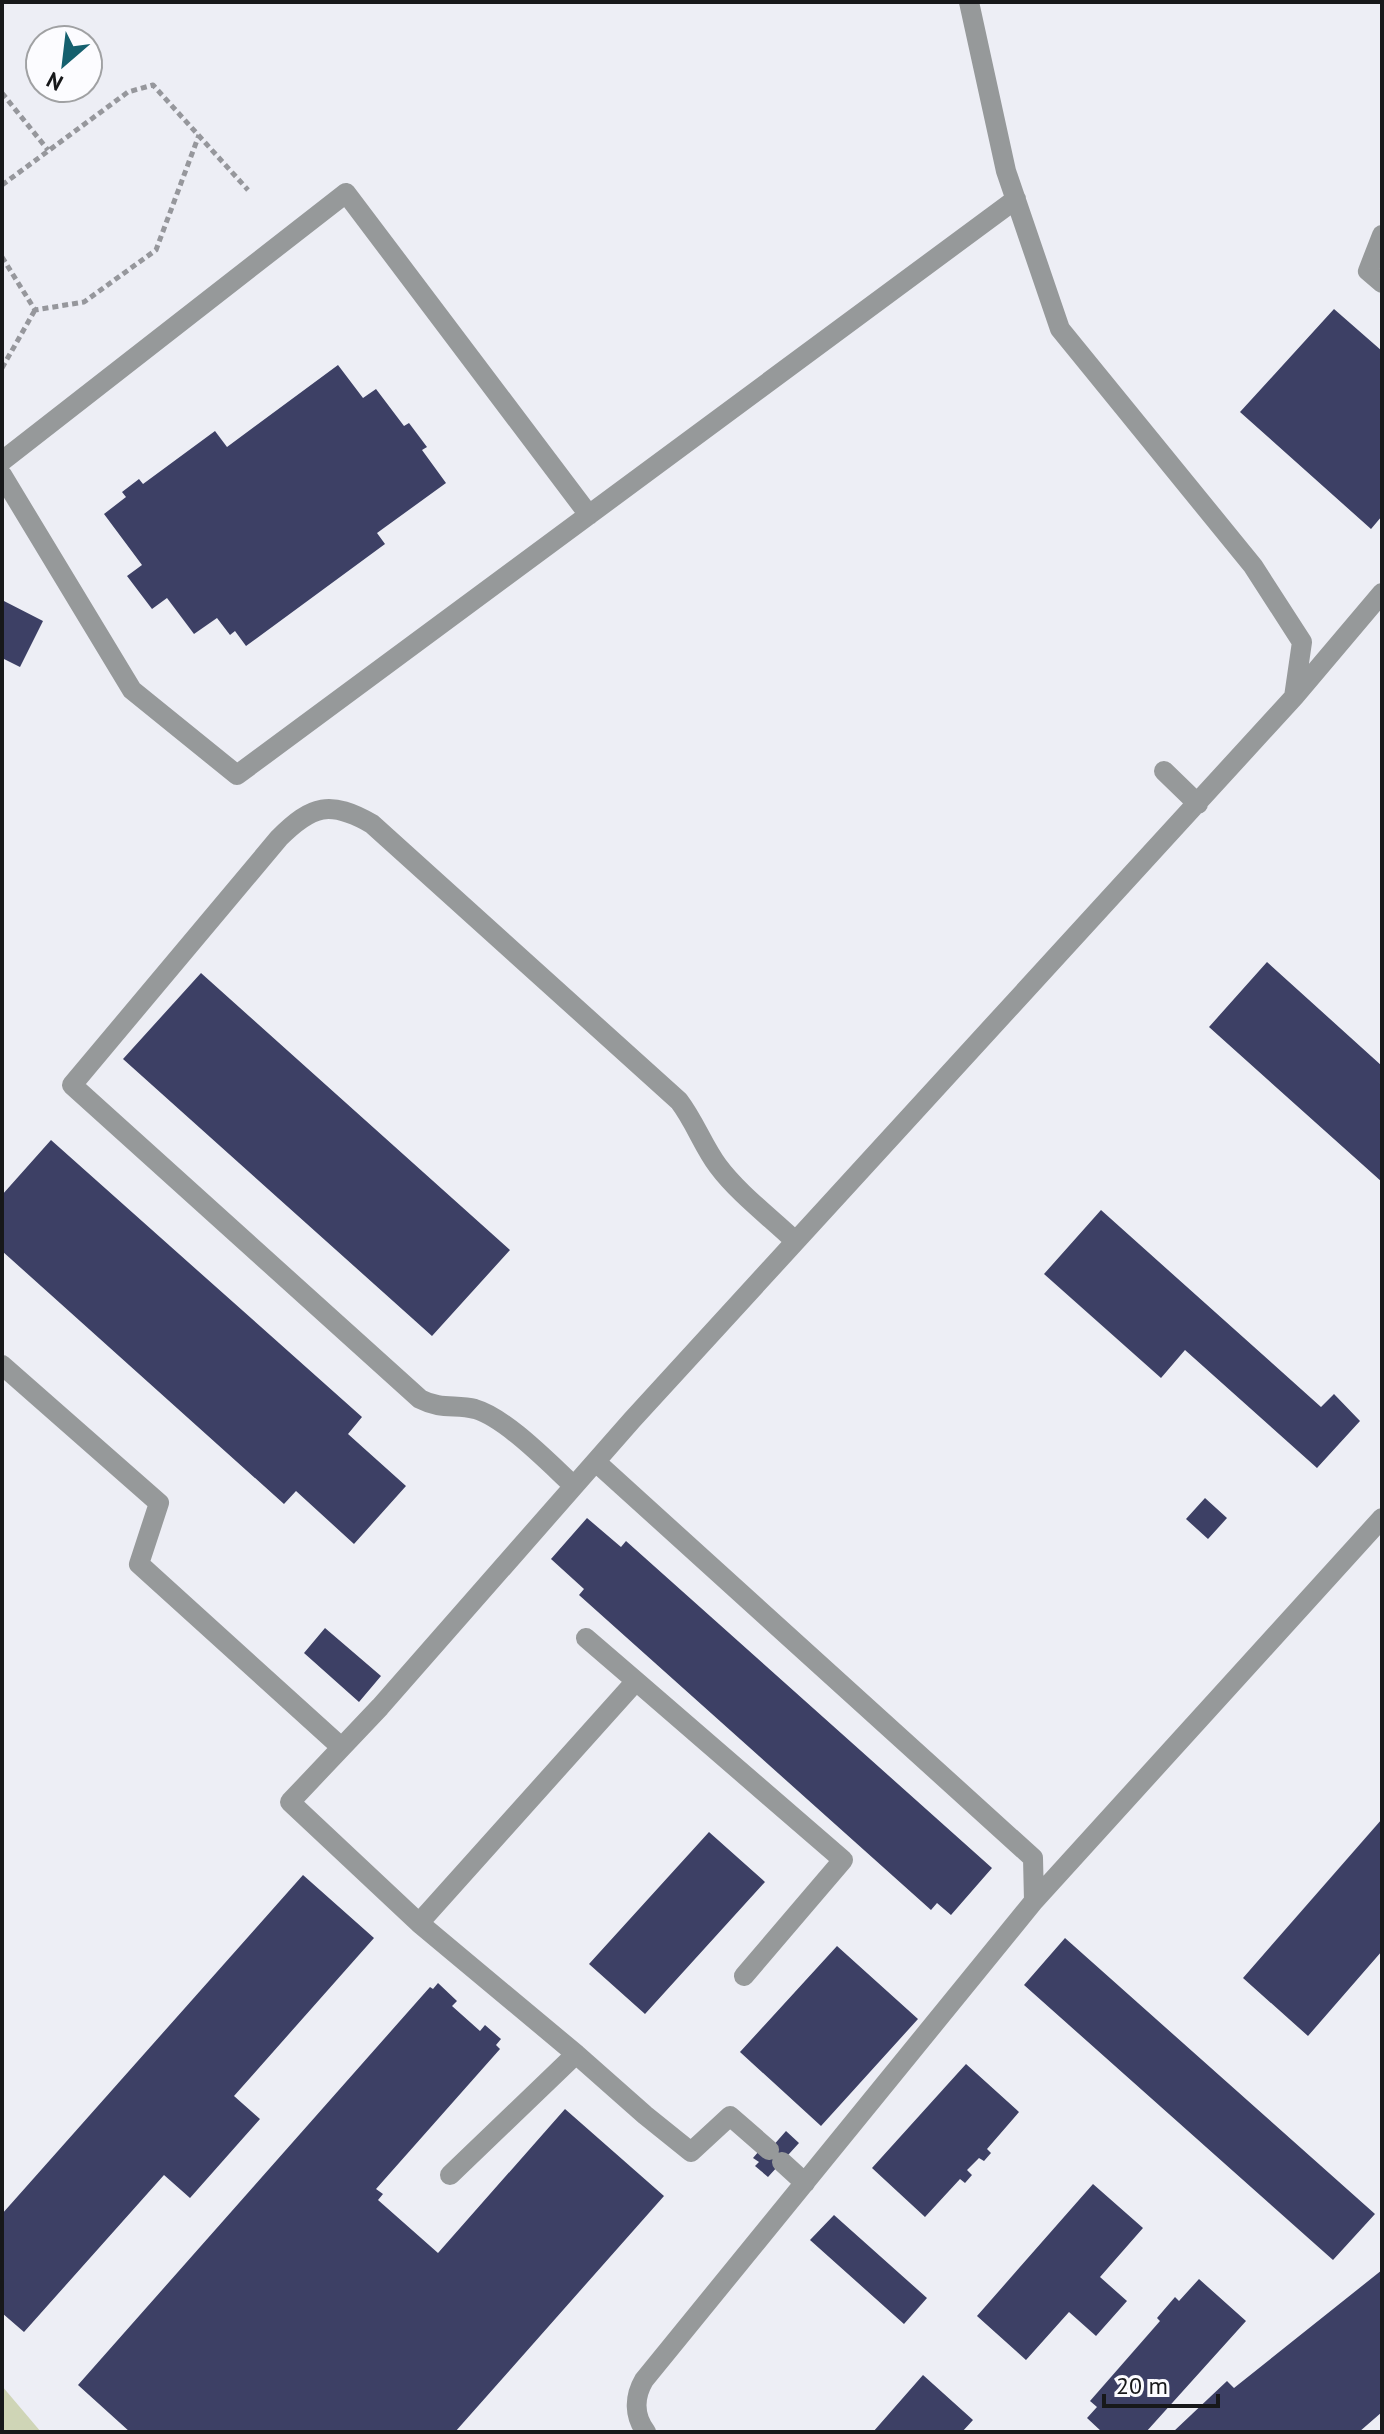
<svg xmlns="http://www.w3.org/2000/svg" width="1384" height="2434" font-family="'PT Sans',sans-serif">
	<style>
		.green { fill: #cfd5b6 }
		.building { fill: #3d4065 }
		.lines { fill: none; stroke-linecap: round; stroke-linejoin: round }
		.path { stroke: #96979c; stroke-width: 5; stroke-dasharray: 6 4; stroke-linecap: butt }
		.minor { stroke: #96999a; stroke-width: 20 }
	</style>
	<rect width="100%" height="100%" fill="#edeef5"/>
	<path class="green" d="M 2,2386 L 41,2432 L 2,2432 Z"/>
	<path class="building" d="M 1334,309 L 1382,351 L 1382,516 L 1371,529 L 1240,412 Z
		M 338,365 L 363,398 L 376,389 L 404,426 L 409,423 L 427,447 L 422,450 L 446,483 L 377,533 L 385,544 L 246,646 L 235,631 L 230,635 L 217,618 L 194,634 L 167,598 L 152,609 L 127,576 L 142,565 L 104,514 L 126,497 L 122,492 L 139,479 L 143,484 L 215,431 L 227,447 Z
		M 2,600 L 43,621 L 20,667 L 2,658 Z
		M 1267,962 L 1382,1066 L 1382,1182 L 1209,1027 Z
		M 201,973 L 510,1250 L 432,1336 L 123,1059 Z
		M 51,1140 L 362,1417 L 348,1434 L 406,1486 L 354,1544 L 296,1491 L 284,1504 L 2,1251 L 2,1195 Z
		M 1101,1210 L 1321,1407 L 1334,1394 L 1360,1421 L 1317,1468 L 1185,1350 L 1161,1378 L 1044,1274 Z
		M 1205,1498 L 1227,1518 L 1208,1539 L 1186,1519 Z
		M 587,1518 L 621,1547 L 626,1541 L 992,1868 L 951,1915 L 937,1903 L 931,1910 L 579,1595 L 584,1589 L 551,1559 Z
		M 325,1628 L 381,1676 L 359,1702 L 304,1653 Z
		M 1382,1819 L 1382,1951 L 1308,2036 L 1243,1978 Z
		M 709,1832 L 765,1882 L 645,2014 L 589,1964 Z
		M 303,1875 L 374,1938 L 234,2096 L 260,2119 L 190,2198 L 164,2175 L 24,2332 L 2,2313 L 2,2214 Z
		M 1065,1938 L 1375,2214 L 1333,2260 L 1024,1985 Z
		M 837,1946 L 918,2019 L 821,2126 L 740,2052 Z
		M 438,1983 L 457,2001 L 452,2006 L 480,2031 L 485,2025 L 501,2039 L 496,2045 L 500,2049 L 376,2189 L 383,2194 L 378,2200 L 438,2253 L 565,2109 L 664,2196 L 455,2432 L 130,2432 L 78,2385 L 430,1987 L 433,1989 Z
		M 966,2064 L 1019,2112 L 987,2149 L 991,2153 L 984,2161 L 979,2158 L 967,2170 L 972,2175 L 965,2183 L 960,2179 L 925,2217 L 872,2168 Z
		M 786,2131 L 799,2143 L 768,2177 L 755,2166 L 759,2162 L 753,2158 L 759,2151 L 764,2156 Z
		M 1093,2184 L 1143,2228 L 1100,2277 L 1127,2301 L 1096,2336 L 1069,2312 L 1026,2360 L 977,2316 Z
		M 834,2215 L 927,2298 L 904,2324 L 810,2240 Z
		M 1382,2270 L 1382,2412 L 1359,2432 L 1173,2432 L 1227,2381 L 1234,2388 Z
		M 1199,2279 L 1246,2321 L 1146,2432 L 1102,2432 L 1087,2418 L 1097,2407 L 1090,2401 L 1160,2321 L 1157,2318 L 1175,2297 L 1179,2301 Z
		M 923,2375 L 973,2420 L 962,2432 L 873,2432 Z"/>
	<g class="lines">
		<path class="path" d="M 2,93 L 48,150
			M 2,185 L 128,92 L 153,85 L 248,190
			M 2,257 L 35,310 L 84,302 L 156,250 L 199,135
			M 2,368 L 35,310"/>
		<path class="minor" d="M 1382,235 L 1368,271 L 1382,283
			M 2,461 L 346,193 L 589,515
			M 2,475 L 132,690 L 237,775 L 1016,199
			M 1294,697 L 1382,593
			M 1164,771 L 1198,804
			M 2,1365 L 159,1503 L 139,1564 L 341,1747
			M 596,1462 L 1033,1858 L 1034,1901 L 644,2380 C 634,2397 634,2416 646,2432
			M 574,1486 C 550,1464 506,1418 475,1409 C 456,1404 441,1410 420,1399 L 72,1085 L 279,838 C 312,805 330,800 372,824 L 679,1101 C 695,1122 703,1146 718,1166 C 738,1193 771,1218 795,1241
			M 586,1638 L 636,1681
			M 1034,1901 L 1382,1518
			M 419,1923 L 636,1681 L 843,1860 L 744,1976
			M 576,2054 L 645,2115 L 691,2152 L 730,2116 L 769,2150
			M 782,2162 L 805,2183
			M 450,2175 L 576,2054 L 419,1923 L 290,1802 L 380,1707 L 632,1420 L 1294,697 L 1302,642 L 1253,566 L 1060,329 L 1006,171 L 969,2"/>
	</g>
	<rect width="1384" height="2434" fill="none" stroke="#17181a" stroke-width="8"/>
	<g transform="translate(64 64) rotate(208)"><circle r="38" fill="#fcfcff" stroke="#a0a1a3" stroke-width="2"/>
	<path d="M0-6L14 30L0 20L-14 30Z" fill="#15606e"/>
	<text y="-12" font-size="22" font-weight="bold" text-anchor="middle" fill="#17181a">N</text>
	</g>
	<path d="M1104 2394v12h114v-12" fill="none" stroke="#17181a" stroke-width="4"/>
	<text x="1116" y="2394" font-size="24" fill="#17181a" stroke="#fcfcff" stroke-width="6" paint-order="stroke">20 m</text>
</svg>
